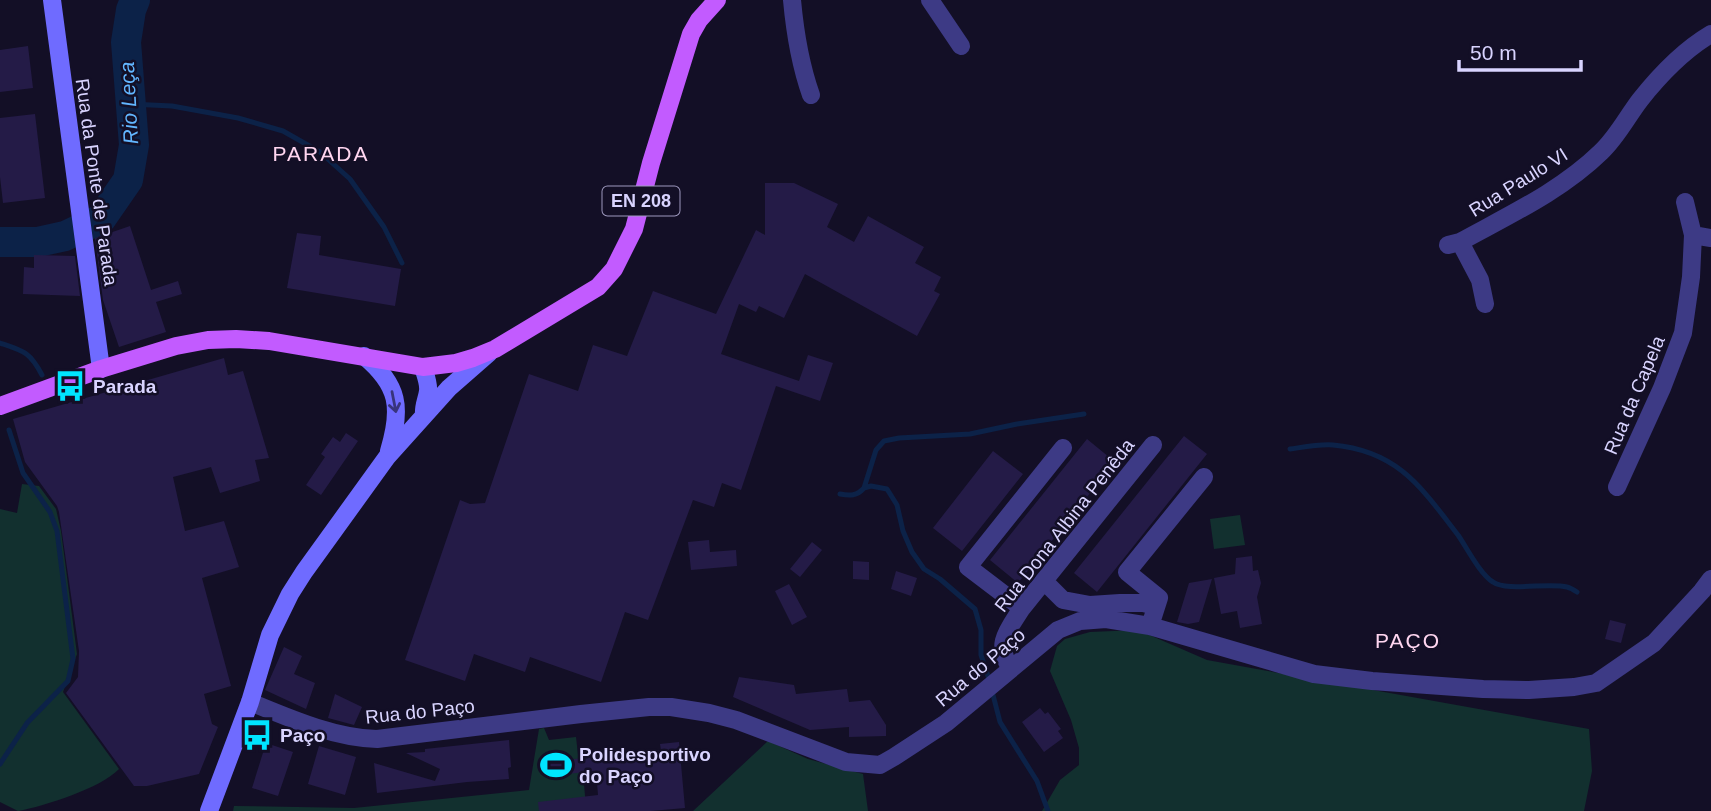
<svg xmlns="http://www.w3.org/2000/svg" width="1711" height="811" font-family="Helvetica,sans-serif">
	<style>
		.green { fill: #12302f }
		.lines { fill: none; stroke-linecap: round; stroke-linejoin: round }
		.stream { stroke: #0c2248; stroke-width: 5 }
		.river { stroke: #0c2248; stroke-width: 30 }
		.building { fill: #241b47 }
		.street { stroke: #3d3a85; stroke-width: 18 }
		.secondary { stroke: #6f6bff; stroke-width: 18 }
		.primary { stroke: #c25bff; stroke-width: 18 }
		.oneway { stroke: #38347d }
		.labels { text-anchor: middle; stroke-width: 5; stroke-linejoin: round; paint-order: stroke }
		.shield { fill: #130f26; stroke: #9e99be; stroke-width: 2 }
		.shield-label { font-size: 18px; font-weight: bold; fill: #d9d4ff }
		.street-label { font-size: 19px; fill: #d9d4ff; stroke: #130f26 }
		.poi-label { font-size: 19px; font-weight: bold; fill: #d9d4ff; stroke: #130f26; text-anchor: start }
		.water-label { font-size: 21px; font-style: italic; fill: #62b6ff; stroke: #130f26 }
		.neighbourhood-label { font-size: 21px; letter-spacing: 2px; fill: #ffd6f0; stroke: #130f26 }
	</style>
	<rect width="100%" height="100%" fill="#130f26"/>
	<path class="green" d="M 22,484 L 39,486 L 56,509 L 61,531 L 77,654 L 63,692 L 119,769 C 101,788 45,806 18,811 L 0,802 L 0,509 L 17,513 Z
		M 1240,515 L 1245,545 L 1214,549 L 1210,519 Z
		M 1138,630 L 1207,660 L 1589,729 L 1592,771 L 1584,811 L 1042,811 L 1060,780 L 1079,765 L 1079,748 L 1071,720 L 1050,671 L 1057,646 L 1065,639 L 1090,632 Z
		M 544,728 L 549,740 L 576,737 L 580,772 L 583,772 L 585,796 L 589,811 L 233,811 L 234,806 L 354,808 L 529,790 L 539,729 Z
		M 768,741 L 808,759 L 863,774 L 868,811 L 693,811 Z"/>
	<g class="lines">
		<path class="stream" d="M 130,104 L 172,106 L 238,118 L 283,131 L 320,152 L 350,179 L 384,227 L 402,263
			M 0,343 C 24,351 30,352 42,375
			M 1290,449 C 1304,447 1319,444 1333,445 C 1398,451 1421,487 1458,535 C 1467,548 1480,574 1493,582 C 1507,592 1549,582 1567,587 C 1571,588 1574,590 1577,592
			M 864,488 L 871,486 L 887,489 L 897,505 L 903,531 L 912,552 L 924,569 L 940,579 L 975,609 L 981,630 L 981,655 L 990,682
			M 840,494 C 850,496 857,496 864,488 L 876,450 L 884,441 L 899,438 L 970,434 L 1017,424 L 1084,414
			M 992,691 L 1000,722 L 1037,781 L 1048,811
			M 0,764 L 27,723 L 68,681 L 73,659 L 57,531 L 50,512 L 23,473 L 9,430"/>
		<path class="river" d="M 0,242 L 38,242 L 65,236 L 101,219 L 128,180 L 134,145 L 126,42 L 131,10 L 135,0"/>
	</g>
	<path class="building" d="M 28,46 L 33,88 L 0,92 L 0,50 Z
		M 35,114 L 45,198 L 3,203 L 0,177 L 0,118 Z
		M 765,183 L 794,183 L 838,204 L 827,227 L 854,242 L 868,216 L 924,247 L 915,263 L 941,277 L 934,291 L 940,294 L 917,336 L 805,274 L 784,318 L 759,306 L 756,312 L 739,304 L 721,354 L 799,381 L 808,355 L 833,363 L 820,401 L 776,386 L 741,490 L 722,483 L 714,507 L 693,500 L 648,620 L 625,612 L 601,682 L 530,657 L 525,672 L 474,654 L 465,681 L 405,660 L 460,500 L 470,504 L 485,503 L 529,374 L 578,391 L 593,345 L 627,356 L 653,291 L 716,314 L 756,230 L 765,235 Z
		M 130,226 L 151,290 L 178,281 L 182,294 L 156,302 L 166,332 L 119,347 L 103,300 L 95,238 Z
		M 297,233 L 321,236 L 319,255 L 401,269 L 395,306 L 287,288 Z
		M 34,255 L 75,256 L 80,296 L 23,294 L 24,267 L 34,268 Z
		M 224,358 L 228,375 L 243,371 L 269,458 L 255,460 L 260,481 L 220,493 L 211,467 L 173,477 L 185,531 L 224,521 L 239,567 L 202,578 L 231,686 L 204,694 L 212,724 L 218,727 L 199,774 L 147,786 L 134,786 L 66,693 L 78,677 L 79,651 L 59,512 L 57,506 L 25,462 L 13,419 Z
		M 346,433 L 358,441 L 321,495 L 306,485 L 325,457 L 321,454 L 333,437 L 340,442 Z
		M 1184,436 L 1207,454 L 1097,592 L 1074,573 Z
		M 1087,439 L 1115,462 L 1018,583 L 990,560 Z
		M 993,451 L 1023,474 L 962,551 L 933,528 Z
		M 709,540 L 710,552 L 736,550 L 737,566 L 691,570 L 688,542 Z
		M 812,542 L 822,550 L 800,577 L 790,569 Z
		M 1252,556 L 1253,571 L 1258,570 L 1261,583 L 1257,597 L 1262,624 L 1240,628 L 1237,611 L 1221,614 L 1214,578 L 1235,574 L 1236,558 Z
		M 853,561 L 869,562 L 869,580 L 853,579 Z
		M 896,571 L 917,578 L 911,596 L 891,589 Z
		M 1212,579 L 1199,622 L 1188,624 L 1177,622 L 1189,583 Z
		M 789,584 L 807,617 L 792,625 L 775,591 Z
		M 1610,620 L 1626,624 L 1621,643 L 1605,639 Z
		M 284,647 L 302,656 L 294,674 L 315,683 L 306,709 L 265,690 Z
		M 739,677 L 794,685 L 796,694 L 847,689 L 849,702 L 870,700 L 886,725 L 886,736 L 849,737 L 849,727 L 810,730 L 733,697 Z
		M 335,694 L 362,707 L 354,725 L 328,718 Z
		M 1040,708 L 1045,714 L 1048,712 L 1061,729 L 1058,731 L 1063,738 L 1044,752 L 1022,722 Z
		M 509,740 L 511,767 L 508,768 L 509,779 L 467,782 L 377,793 L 374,763 L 435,781 L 440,769 L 406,753 L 425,752 L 425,749 Z
		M 679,742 L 685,808 L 651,811 L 539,811 L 538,802 L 598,795 L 596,771 L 547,776 L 545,762 L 661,750 L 660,744 Z
		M 266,743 L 293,752 L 278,796 L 252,788 Z
		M 319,746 L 356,757 L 345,795 L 308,784 Z"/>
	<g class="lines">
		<path class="street" d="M 792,0 C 795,33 800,64 811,95
			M 930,0 L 961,46
			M 1685,202 L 1693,235
			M 1460,242 L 1480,280 L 1485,304
			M 1448,245 L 1460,242 C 1509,215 1561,191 1601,152 C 1617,137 1627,117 1640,100 C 1659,76 1684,50 1711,34
			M 1617,487 L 1662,388 L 1683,333 L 1691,277 L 1693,235 L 1711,238
			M 1044,581 L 1063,600 L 1090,605 L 1120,603 L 1143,603 L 1156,606
			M 1022,608 L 968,567 L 1063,448
			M 1150,626 L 1159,598 L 1127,572 L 1204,477
			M 1011,669 C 994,644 1008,630 1022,608 L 1153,445
			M 250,702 C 289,718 334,738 377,739 L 581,714 L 649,707 L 671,707 L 709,713 L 736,720 L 846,762 L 880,765 L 894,757 L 946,723 L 1058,630 L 1080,621 L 1106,619 L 1150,626 L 1314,674 L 1372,681 L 1483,689 L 1529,690 L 1574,687 L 1596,683 L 1654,643 L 1702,591 L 1711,579"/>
		<path class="secondary" d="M 52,0 L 101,369
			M 364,356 C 399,385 402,408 389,451
			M 423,367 C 425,374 429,383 428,391 C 427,399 423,406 424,415
			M 209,811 L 250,702 L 270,635 L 290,594 L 304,572 L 387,457 L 449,388 L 489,353"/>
		<path class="primary" d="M 0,406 L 101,369 L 176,346 L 208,340 L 236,339 L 269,341 L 423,367 L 456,363 L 473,358 L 495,349 L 598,287 L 614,269 L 634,229 L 651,163 L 691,34 L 699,20 L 717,0"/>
	</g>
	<defs><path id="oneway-shaft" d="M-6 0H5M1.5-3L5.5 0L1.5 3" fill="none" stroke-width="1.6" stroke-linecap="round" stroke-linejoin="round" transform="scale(1.75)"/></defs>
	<use class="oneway" href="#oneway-shaft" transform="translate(394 402) rotate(79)"/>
	<defs>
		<symbol id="bus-bare" viewBox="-9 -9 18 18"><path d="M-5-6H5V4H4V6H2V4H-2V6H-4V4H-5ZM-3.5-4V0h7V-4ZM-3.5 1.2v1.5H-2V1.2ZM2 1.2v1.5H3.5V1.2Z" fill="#00e5ff" stroke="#130f26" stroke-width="2.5" paint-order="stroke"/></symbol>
		<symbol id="stadium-bare" viewBox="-9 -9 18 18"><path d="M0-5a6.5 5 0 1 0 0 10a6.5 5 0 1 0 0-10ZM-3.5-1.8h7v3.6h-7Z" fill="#00e5ff" stroke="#130f26" stroke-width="2.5" paint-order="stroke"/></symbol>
	</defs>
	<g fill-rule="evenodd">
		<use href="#bus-bare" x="48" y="364" width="44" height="44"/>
		<use href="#bus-bare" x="235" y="713" width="44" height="44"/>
		<use href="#stadium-bare" x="534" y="743" width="44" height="44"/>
	</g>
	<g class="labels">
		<rect class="shield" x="602.5" y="186.5" width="77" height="29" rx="5"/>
		<g class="shield-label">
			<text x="641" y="207">EN 208</text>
		</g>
		<g class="street-label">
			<text transform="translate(97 182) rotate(82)" y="7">Rua da Ponte de Parada</text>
			<text transform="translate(1518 182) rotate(-32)" y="7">Rua Paulo VI</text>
			<text transform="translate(1634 395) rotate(-67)" y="7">Rua da Capela</text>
			<text transform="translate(1064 525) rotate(-52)" y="7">Rua Dona Albina Penêda</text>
			<text transform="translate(980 667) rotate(-40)" y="7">Rua do Paço</text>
			<text transform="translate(420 711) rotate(-6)" y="7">Rua do Paço</text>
		</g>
		<g class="poi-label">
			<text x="93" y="393">Parada</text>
			<text x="280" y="742">Paço</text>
			<text x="579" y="761">Polidesportivo<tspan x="579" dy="22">do Paço</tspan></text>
		</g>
		<g class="water-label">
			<text transform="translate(129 103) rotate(-93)" y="7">Rio Leça</text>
		</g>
		<g class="neighbourhood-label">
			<text x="321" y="161">PARADA</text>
			<text x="1408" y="648">PAÇO</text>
		</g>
	</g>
	<path d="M1459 60v10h122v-10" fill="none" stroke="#d9d4ff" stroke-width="3.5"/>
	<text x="1470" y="60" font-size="21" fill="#d9d4ff" stroke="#130f26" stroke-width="5" paint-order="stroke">50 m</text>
</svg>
